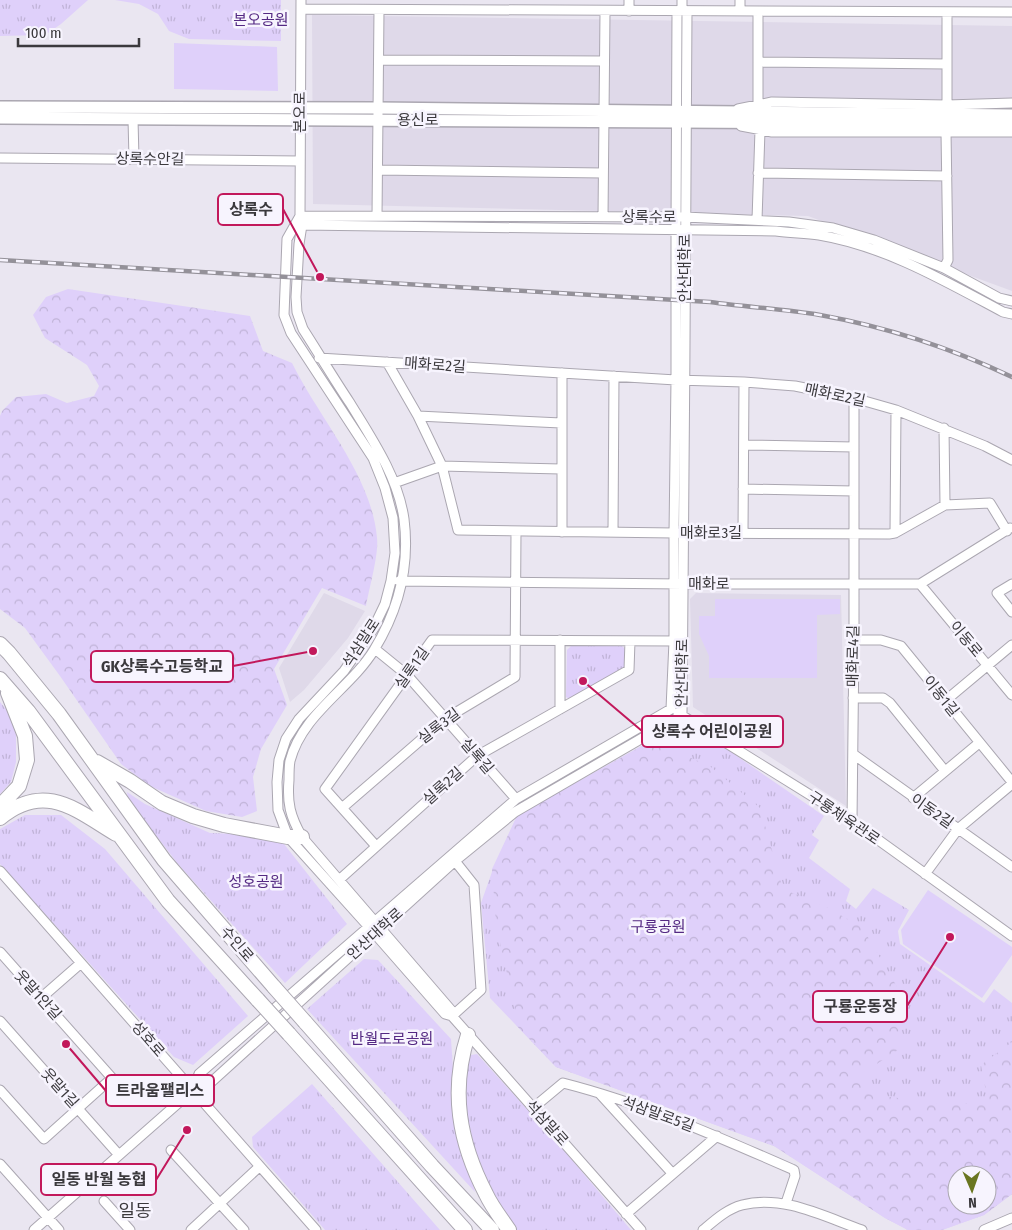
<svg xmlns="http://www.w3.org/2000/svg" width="1012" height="1230" font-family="'Fira Sans Condensed','Noto Sans KR',sans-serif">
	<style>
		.built { fill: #dfd9e9 }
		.grass { fill: url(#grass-tufts); fill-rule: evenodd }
		.forest { fill: url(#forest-crowns); fill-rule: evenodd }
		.garden { fill: #dfd0fa }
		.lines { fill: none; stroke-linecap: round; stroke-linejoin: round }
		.minor-casing { stroke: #aba7b1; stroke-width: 11 }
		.major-casing { stroke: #aba7b1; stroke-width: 14 }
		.highway-casing { stroke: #aba7b1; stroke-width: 16 }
		.minor { stroke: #fff; stroke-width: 9 }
		.major { stroke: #fff; stroke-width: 11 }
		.highway { stroke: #fff; stroke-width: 14 }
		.rail-casing { stroke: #949199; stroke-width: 4.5 }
		.rail { stroke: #f7f4fe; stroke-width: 2.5; stroke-dasharray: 8; stroke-linecap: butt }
		.highway-bridge-casing { stroke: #aba7b1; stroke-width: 16; stroke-linecap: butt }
		.highway-bridge { stroke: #fff; stroke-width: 14 }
		.labels { text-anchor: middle; stroke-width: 5; stroke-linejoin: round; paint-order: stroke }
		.park-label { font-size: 15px; fill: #542983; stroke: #f7f4fe }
		.street-label { font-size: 15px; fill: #3b393d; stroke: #f7f4fe }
		.quarter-label { font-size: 18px; fill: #3b393d; stroke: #f7f4fe }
		.leader { fill: none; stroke: #c2185b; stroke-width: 2 }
		.callout-dot { fill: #c2185b; stroke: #f7f4fe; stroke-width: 2 }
		.callout { fill: #f7f4fe; stroke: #c2185b; stroke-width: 2 }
		.callout-label { font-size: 16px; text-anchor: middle; font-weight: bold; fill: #3b393d }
	</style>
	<defs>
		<pattern id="grass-tufts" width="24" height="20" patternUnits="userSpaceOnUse" patternTransform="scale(1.25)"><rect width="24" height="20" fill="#dfd0fa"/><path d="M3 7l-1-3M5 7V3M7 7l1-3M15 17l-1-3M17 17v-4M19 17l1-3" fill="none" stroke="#c0b3d7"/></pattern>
		<pattern id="forest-crowns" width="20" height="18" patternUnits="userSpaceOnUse" patternTransform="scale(1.25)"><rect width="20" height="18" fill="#dfd0fa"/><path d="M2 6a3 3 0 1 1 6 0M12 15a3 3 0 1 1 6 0" fill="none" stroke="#c0b3d7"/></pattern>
	</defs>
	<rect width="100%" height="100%" fill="#eae6f1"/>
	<path class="built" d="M 312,15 L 1012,26 L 1012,291 L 808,216 L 313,204 Z
		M 324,593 L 365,611 L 348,638 L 304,690 L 290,702 L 279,668 Z
		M 696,593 L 841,595 L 846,806 L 693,707 L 690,599 Z"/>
	<path class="grass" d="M 0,0 L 88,0 L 61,24 L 45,35 L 0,36 Z
		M 115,0 L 281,0 L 281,41 L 189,39 L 169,31 L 158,14 L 139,4 Z
		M 571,646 L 622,646 L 626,650 L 626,666 L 570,699 L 566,697 L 567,650 Z
		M 0,702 L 10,714 L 16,735 L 16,762 L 11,782 L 0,794 Z
		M 686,727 L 709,737 L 824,816 L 812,835 L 819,840 L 809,858 L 850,889 L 846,901 L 856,909 L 873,888 L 909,910 L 898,931 L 900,944 L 984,1003 L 994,989 L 1012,1003 L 1012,1194 L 984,1215 L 942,1230 L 908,1230 L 885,1218 L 774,1146 L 556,1067 L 490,998 L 481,903 L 493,869 L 517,816 L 669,731 ZM 957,1175 L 987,1175 L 987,1205 L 957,1205 Z
		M 127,792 L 145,804 L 210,833 L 265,835 L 284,844 L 347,924 L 285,983 L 178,864 L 128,799 Z
		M 25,815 L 61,815 L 105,849 L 248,1016 L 193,1065 L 174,1057 L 0,864 L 0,829 Z
		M 364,959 L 378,960 L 451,1039 L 453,1069 L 455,1124 L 475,1192 L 307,1009 Z
		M 477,1054 L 561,1147 L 631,1230 L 515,1230 L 475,1161 L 462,1111 L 465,1056 Z
		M 312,1084 L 440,1230 L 325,1230 L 253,1147 L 252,1137 Z"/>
	<path class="forest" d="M 68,289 L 250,316 L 263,351 L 292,363 C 319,418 372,476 377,538 C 379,554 369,589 366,606 L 322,588 L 274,669 L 287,705 L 261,749 L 253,777 L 257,811 L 242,817 L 206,811 L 150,786 L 121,764 L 60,676 L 25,628 L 0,609 L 0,416 L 2,411 L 16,397 L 46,394 L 67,403 L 94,396 L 99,386 L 87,365 L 45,338 L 33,315 L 46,297 Z
		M 652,740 L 711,767 L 760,808 L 783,889 L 826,907 L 862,927 L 900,992 L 901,1048 L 863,1073 L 868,1094 L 951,1105 L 988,1102 L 981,1065 L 1012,1042 L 1012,1194 L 984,1215 L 942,1230 L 908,1230 L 885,1218 L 774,1146 L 556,1067 L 516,1025 L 515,1010 L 496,924 L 492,869 L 517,816 ZM 957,1175 L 987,1175 L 987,1205 L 957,1205 Z"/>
	<path class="garden" d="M 174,43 L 277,47 L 278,91 L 174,89 Z
		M 715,599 L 840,599 L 840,614 L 817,615 L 817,678 L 709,678 L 709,656 L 699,634 L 699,616 L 715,616 Z
		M 928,890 L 1012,947 L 1012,955 L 982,998 L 903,944 L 901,930 Z"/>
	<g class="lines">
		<defs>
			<path id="minor" d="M 301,0 L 300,216 L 302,225 L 299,244 L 296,297 L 297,312 L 303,329 C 319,354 334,379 350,403 C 372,439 398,477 404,519 C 410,566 398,611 374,650 C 350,689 302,714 290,761 C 289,766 289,774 289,780 C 287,803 290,816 302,837 L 451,1010 L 452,1016 L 641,1230
				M 301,9 L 1012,12
				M 629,11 L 629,0
				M 682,11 L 682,0
				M 740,11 L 740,0
				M 758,11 L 758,104
				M 379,60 L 604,61
				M 758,62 L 947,64
				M 947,105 L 947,12
				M 738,109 L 772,102 L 947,105 L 1012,103
				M 133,119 L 134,159
				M 741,126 L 772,132 L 1012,132
				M 0,158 L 300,161
				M 378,170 L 603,173
				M 758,173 L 947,176
				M 377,216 L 379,10
				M 603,217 L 605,12
				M 757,220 L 760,130
				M 302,225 L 776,231 C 790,233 805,233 819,235 C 885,246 945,281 1003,312 L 1012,314
				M 944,268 L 948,260 L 946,132
				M 319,358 L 676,380 L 744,382 L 795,386 L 854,398 L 896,410 L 985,446 L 1012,460
				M 387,362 L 418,416 L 442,466 L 458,530 L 674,533 L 889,534 L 895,533 L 945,505 L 990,503 L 1007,531
				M 418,416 L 561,423
				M 944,428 L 945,505
				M 744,445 L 854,447
				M 394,483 L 442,466 L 561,469
				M 743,489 L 854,491
				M 562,532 L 562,373
				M 613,532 L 614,376
				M 743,533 L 744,382
				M 895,533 L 896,410
				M 399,581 L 683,584 L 920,584 L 1010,528
				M 920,584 L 1012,695
				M 1012,584 L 997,593 L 1012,612
				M 560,640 L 560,709
				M 854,640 L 881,640 L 901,646 L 1012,782
				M 375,649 L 407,675 L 516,799
				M 853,698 L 883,698 L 890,703 L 945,771
				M 945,701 L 1012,645
				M 678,713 L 852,821 L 1012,936
				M 853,754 L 1012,867
				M 913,798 L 979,743
				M 342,808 L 445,719 L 515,677 L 516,532
				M 852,821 L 854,640 L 854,398
				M 376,846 L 325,789 L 432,640 L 679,641
				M 0,871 L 316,1230
				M 925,874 L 958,829 L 1012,784
				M 339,880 L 477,756 L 629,670 L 630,641
				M 0,952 L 112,1078 L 44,1139 L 0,1090
				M 41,998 L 81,963
				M 452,1016 L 445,1014 L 368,926 L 288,837 L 278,810 L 277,782 L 279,760 L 286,739 L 299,719 L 344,671 L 373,629 L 385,604 L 391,581 L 395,553 L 393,518 L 385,488 L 373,458 L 291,333 L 284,315 L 287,239 L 300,216 L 685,217 L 789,222 L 833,228 L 874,240 L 944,268 L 999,298 L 1012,301
				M 452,1016 L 481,990 L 474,885 L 455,861
				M 0,1021 L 119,1155
				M 193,1090 L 207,1086 L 455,861 L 515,812 L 682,715 C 685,480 685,246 687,11
				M 600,1094 L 672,1173
				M 533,1108 L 563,1083 C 642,1103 719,1137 794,1170 L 795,1176 L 786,1203
				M 171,1150 L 244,1230
				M 0,1164 L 59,1230
				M 104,1201 L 130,1230
				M 626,1214 L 717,1136
				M 34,1230 L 193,1090 L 199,1074 L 516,799 L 671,709 L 674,641 L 674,533 L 676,380 L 676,229 L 677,11
				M 191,1230 L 259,1167
				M 703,1230 C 715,1220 727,1209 742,1205 C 782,1194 825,1217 862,1230
				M 984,1230 L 1012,1218"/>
			<path id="major" d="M 0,107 L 378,108 L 1012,115
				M 0,118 L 1012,124"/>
			<path id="highway" d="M 0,644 L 9,653 L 59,714 L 164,860 L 274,987
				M 0,679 L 28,711 L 168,901 L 258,1000
				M 97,762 L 130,781 L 162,803 L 193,816 L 224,825 L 288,837 L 302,837
				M 0,806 L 19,786 L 27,760 L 25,736 L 8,693
				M 0,818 C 45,781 76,810 116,834
				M 305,1022 L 432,1166 L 492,1230
				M 289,1034 L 465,1230
				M 468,1035 C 450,1091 459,1142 486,1194 C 492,1207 501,1218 509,1230"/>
		</defs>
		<use href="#minor" class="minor-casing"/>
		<use href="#major" class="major-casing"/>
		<use href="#highway" class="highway-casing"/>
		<use href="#minor" class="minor"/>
		<use href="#major" class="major"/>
		<use href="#highway" class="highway"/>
		<defs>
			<path id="rail" d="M 0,260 L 710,302 C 746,307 783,309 820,315 C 887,327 951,348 1012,377"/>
		</defs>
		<use href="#rail" class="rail-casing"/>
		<use href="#rail" class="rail"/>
		<defs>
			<path id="highway-bridge" d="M 274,987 L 305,1022
				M 258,1000 L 289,1034"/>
		</defs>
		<use href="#highway-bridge" class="highway-bridge-casing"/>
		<use href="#highway-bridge" class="highway-bridge"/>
	</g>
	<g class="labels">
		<g class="park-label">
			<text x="261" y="25">본오공원</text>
			<text x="256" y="887">성호공원</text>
			<text x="658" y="932">구룡공원</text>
			<text x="392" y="1044">반월도로공원</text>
		</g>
		<g class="street-label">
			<text transform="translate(300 112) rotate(-90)" y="5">본오로</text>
			<text x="418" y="125">용신로</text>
			<text transform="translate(150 159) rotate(1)" y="5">상록수안길</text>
			<text x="649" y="222">상록수로</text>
			<text transform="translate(685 268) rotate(-90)" y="5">안산대학로</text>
			<text transform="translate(435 365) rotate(4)" y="5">매화로2길</text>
			<text transform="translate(835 395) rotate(12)" y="5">매화로2길</text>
			<text x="711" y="538">매화로3길</text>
			<text x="709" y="589">매화로</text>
			<text transform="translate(966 639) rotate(50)" y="5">이동로</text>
			<text transform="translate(361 643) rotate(-57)" y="5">석삼말로</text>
			<text transform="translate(853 656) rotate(-89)" y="5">매화로4길</text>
			<text transform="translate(412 668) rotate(-55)" y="5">실록1길</text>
			<text transform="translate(682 673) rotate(-89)" y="5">안산대학로</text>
			<text transform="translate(941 696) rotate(51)" y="5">이동1길</text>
			<text transform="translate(439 726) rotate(-37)" y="5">실록3길</text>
			<text transform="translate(477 756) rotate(49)" y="5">실록길</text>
			<text transform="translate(443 786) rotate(-42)" y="5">실록2길</text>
			<text transform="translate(932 811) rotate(35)" y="5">이동2길</text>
			<text transform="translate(844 818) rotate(34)" y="5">구룡체육관로</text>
			<text transform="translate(375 934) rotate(-42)" y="5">안산대학로</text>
			<text transform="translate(237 944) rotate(49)" y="5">수인로</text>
			<text transform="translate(38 995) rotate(48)" y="5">웃말1안길</text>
			<text transform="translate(148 1039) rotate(49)" y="5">성호로</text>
			<text transform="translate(60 1088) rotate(48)" y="5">웃말1길</text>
			<text transform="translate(658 1114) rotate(20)" y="5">석삼말로5길</text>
			<text transform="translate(547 1123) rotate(48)" y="5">석삼말로</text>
		</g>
		<g class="quarter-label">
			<text x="135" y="1217">일동</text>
		</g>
	</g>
	<path class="leader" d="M320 277L283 209M313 651L233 666M583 681L642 731M950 937L907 1006M66 1044L106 1091M187 1130L156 1180"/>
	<g class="callout-dot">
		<circle cx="320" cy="277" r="5"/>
		<circle cx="313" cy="651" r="5"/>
		<circle cx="583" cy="681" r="5"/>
		<circle cx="950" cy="937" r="5"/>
		<circle cx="66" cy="1044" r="5"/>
		<circle cx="187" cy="1130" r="5"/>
	</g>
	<g class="callout">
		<rect x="218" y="194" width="65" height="31" rx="5"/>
		<rect x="91" y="651" width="142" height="31" rx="5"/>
		<rect x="642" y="716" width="141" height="31" rx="5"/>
		<rect x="813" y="991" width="94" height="31" rx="5"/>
		<rect x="106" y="1075" width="108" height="31" rx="5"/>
		<rect x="41" y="1164" width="115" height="31" rx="5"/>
	</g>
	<g class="callout-label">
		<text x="251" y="215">상록수</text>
		<text x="162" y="672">GK상록수고등학교</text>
		<text x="712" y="737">상록수 어린이공원</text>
		<text x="860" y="1012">구룡운동장</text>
		<text x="160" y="1096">트라움팰리스</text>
		<text x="99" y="1185">일동 반월 농협</text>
	</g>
	<g transform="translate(972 1190) rotate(178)"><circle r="24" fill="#f7f4fe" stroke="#aca9b1"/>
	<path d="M0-4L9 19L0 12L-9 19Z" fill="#6a7621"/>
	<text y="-8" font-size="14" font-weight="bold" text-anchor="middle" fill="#3b393d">N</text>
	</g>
	<path d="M18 38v8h121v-8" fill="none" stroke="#3b393d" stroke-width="2.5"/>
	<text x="25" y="38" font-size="15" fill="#3b393d" stroke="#f7f4fe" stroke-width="4" paint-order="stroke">100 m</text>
</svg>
